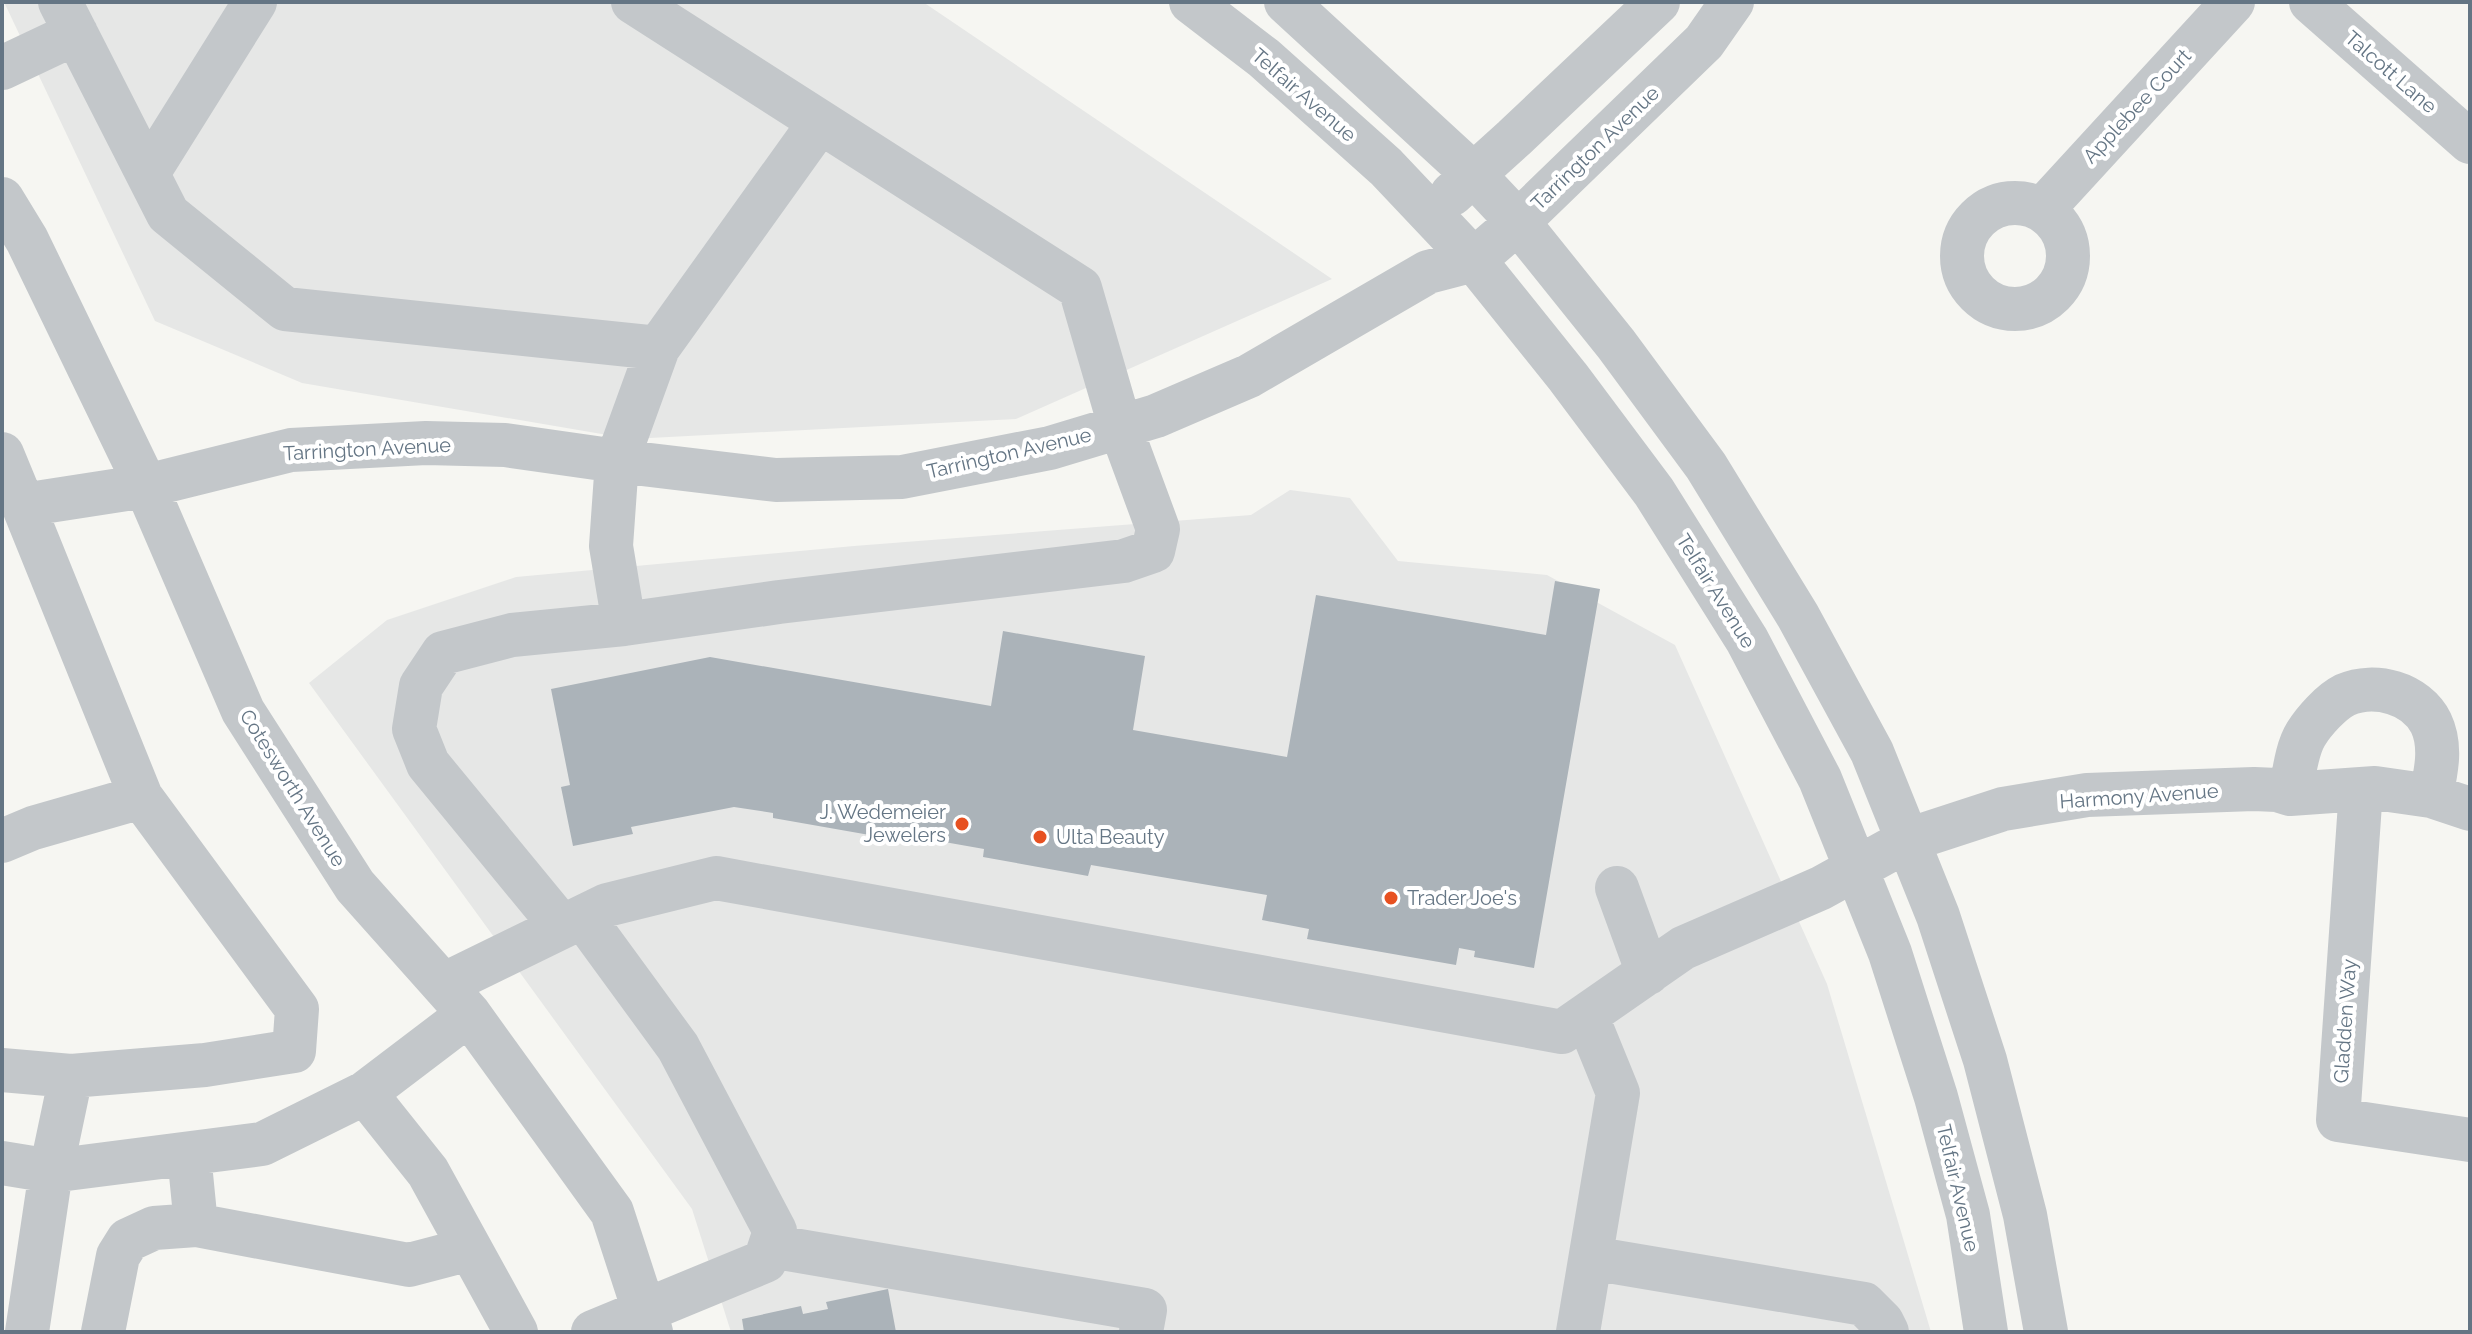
<svg xmlns="http://www.w3.org/2000/svg" width="2472" height="1334" font-family="Raleway,sans-serif">
	<style>
		.built { fill: #e6e7e6 }
		.building { fill: #abb3b9 }
		.lines { fill: none; stroke-linecap: round; stroke-linejoin: round }
		.minor { stroke: #c3c7ca; stroke-width: 44 }
		.poi-dot { fill: #e75121; stroke: #fff; stroke-width: 3 }
		.labels { text-anchor: middle; stroke-width: 8; stroke-linejoin: round; paint-order: stroke }
		.street-label { font-size: 20px; fill: #647584; stroke: #fff }
		.poi-label { font-size: 20px; fill: #647584; stroke: #fff; text-anchor: start }
	</style>
	<rect width="100%" height="100%" fill="#f6f6f2"/>
	<path class="built" d="M 4,2 L 923,2 L 1332,279 L 1016,419 L 631,439 L 302,383 L 155,321 Z
		M 1290,490 L 1350,498 L 1398,561 L 1547,575 L 1675,645 L 1827,984 L 1931,1332 L 731,1332 L 692,1209 L 309,683 L 387,620 L 516,577 L 854,546 L 1251,515 Z"/>
	<path class="building" d="M 1555,581 L 1600,589 L 1534,968 L 1474,957 L 1475,951 L 1459,948 L 1456,965 L 1307,939 L 1309,929 L 1262,920 L 1267,895 L 1091,865 L 1088,876 L 983,857 L 984,849 L 916,837 L 915,843 L 773,818 L 773,813 L 734,807 L 631,827 L 633,834 L 573,846 L 561,787 L 570,785 L 551,689 L 710,657 L 991,706 L 1003,631 L 1145,656 L 1133,730 L 1287,757 L 1316,595 L 1546,635 Z
		M 888,1289 L 896,1332 L 744,1332 L 742,1319 L 801,1306 L 803,1314 L 828,1309 L 826,1302 Z"/>
	<g class="lines">
		<path class="minor" d="M 60,2 L 168,214 L 285,309 L 658,348 L 820,122
			M 1191,2 L 1264,58 L 1386,167 L 1474,260 L 1568,377 L 1654,492 L 1747,640 L 1820,779 L 1890,953 L 1936,1097 L 1968,1215 L 1986,1332
			M 1286,2 L 1473,174 L 1518,222 L 1616,344 L 1706,466 L 1798,616 L 1872,752 L 1938,916 L 1985,1060 L 2025,1215 L 2046,1332
			M 2311,2 L 2470,142
			M 2,68 L 76,33
			M 148,173 L 255,2
			M 1452,194 L 1514,138 L 1658,2
			M 2,199 L 27,240 L 146,486 L 243,711 L 355,886 L 469,1014 L 612,1212 L 651,1332
			M1962 256a53 53 0 1 1 106 0a53 53 0 1 1-106 0Z
			M 2042,210 L 2233,2
			M 2,454 L 23,505
			M 624,624 L 611,546 L 617,461 L 658,348
			M 2361,789 L 2338,1120 L 2470,1140
			M 2290,794 C 2294,776 2296,750 2306,734 C 2314,721 2331,702 2345,695 C 2375,682 2416,693 2431,723 C 2442,746 2436,772 2431,796
			M 2,841 L 33,828 L 141,797
			M 1617,888 L 1648,973
			M 583,917 L 678,1047 L 775,1231 L 765,1261 L 593,1332
			M 562,927 L 428,764 L 414,729 L 421,686 L 443,653 L 512,635 L 624,624 L 779,602 L 1124,561 L 1153,551 L 1158,529 L 1120,426 L 1080,288 L 633,2
			M 445,984 L 607,905 L 716,878 L 1562,1032 L 1683,948 L 1821,888 L 1908,840 L 2003,809 L 2087,795 L 2254,789 L 2277,790 L 2290,794 L 2375,788 L 2431,796 L 2470,809
			M 2,1070 L 71,1076 L 51,1171 L 27,1332
			M 71,1076 L 205,1065 L 294,1051 L 297,1009 L 141,797 L 23,505 L 146,486 L 291,450 L 426,443 L 505,445 L 617,461 L 776,480 L 902,477 L 1050,448 L 1156,416 L 1249,376 L 1428,272 L 1474,260 L 1518,222 L 1704,42 L 1732,2
			M 365,1093 L 428,1172 L 516,1332
			M 2,1163 L 51,1171 L 262,1144 L 365,1093 L 469,1014
			M 196,1225 L 409,1265 L 470,1249
			M 770,1246 L 1145,1310 L 1141,1332
			M 1591,1258 L 1864,1304 L 1882,1322 L 1887,1332
			M 103,1332 L 118,1256 L 128,1240 L 154,1228 L 196,1225 L 189,1154
			M 1578,1332 L 1618,1093 L 1587,1017"/>
	</g>
	<g class="poi-dot">
		<circle cx="962" cy="824" r="8"/>
		<circle cx="1040" cy="837" r="8"/>
		<circle cx="1391" cy="898" r="8"/>
	</g>
	<g class="labels">
		<g class="street-label">
			<text transform="translate(2391 72) rotate(41)" y="7">Talcott Lane</text>
			<text transform="translate(1304 95) rotate(41)" y="7">Telfair Avenue</text>
			<text transform="translate(2137 106) rotate(-47)" y="7">Applebee Court</text>
			<text transform="translate(1595 148) rotate(-44)" y="7">Tarrington Avenue</text>
			<text transform="translate(367 449) rotate(-3)" y="7">Tarrington Avenue</text>
			<text transform="translate(1009 453) rotate(-13)" y="7">Tarrington Avenue</text>
			<text transform="translate(1716 591) rotate(58)" y="7">Telfair Avenue</text>
			<text transform="translate(293 788) rotate(58)" y="7">Cotesworth Avenue</text>
			<text transform="translate(2139 796) rotate(-4)" y="7">Harmony Avenue</text>
			<text transform="translate(2345 1021) rotate(-86)" y="7">Gladden Way</text>
			<text transform="translate(1958 1188) rotate(77)" y="7">Telfair Avenue</text>
		</g>
		<g class="poi-label">
			<text x="946" y="819" text-anchor="end">J. Wedemeier<tspan x="946" dy="23">Jewelers</tspan></text>
			<text x="1056" y="844">Ulta Beauty</text>
			<text x="1407" y="905">Trader Joe's</text>
		</g>
	</g>
	<rect width="2472" height="1334" fill="none" stroke="#647584" stroke-width="8"/>
</svg>
